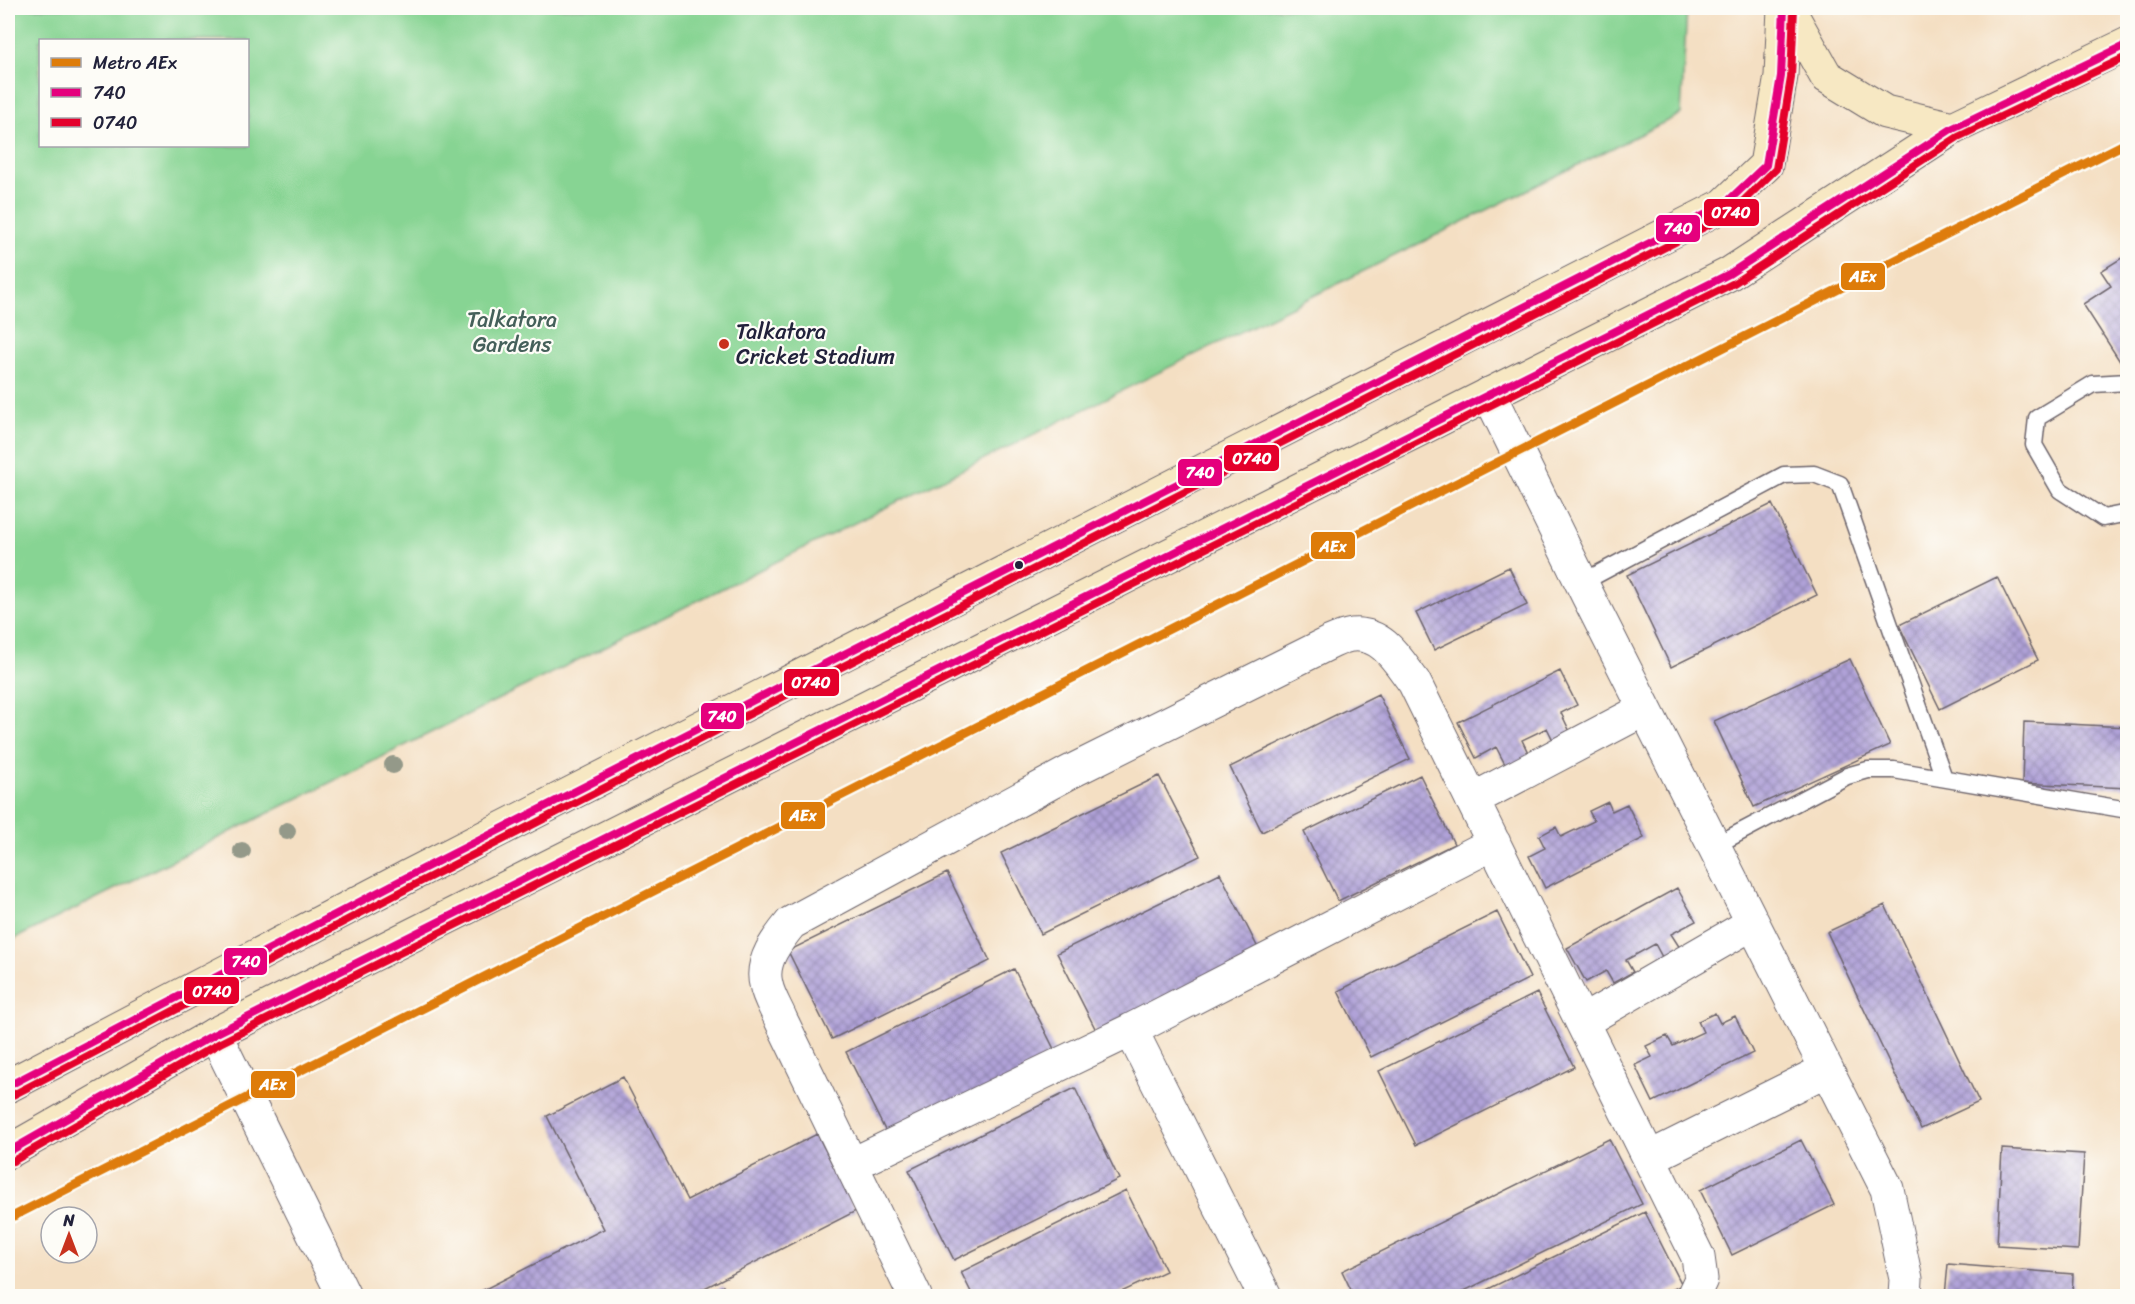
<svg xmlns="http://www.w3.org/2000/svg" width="2135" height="1304" font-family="Sriracha,sans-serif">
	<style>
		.park { fill: #87d493; stroke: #547b67; stroke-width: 1.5; fill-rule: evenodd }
		.building { fill: url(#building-cross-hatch) }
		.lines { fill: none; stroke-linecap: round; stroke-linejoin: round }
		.lane-casing { stroke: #6c646b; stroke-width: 19 }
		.street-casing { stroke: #6c646b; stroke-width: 35 }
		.secondary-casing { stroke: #6c646b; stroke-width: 35 }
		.lane { stroke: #fff; stroke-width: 16 }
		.street { stroke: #fff; stroke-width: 33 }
		.secondary { stroke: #f7e8c3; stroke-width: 33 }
		.bus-1-casing { stroke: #fdfcf7; stroke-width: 12 }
		.bus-2-casing { stroke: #fdfcf7; stroke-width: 12 }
		.bus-1 { stroke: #e5007d; stroke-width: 8 }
		.bus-2 { stroke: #e4002b; stroke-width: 8 }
		.metro-1-casing { stroke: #fdfcf7; stroke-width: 14 }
		.metro-1 { stroke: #de7c09; stroke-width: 9 }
		.tree { fill: #949989 }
		.poi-dot { fill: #c8321e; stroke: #fdfcf7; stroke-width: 2 }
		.bus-dot { fill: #22223b; stroke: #fdfcf7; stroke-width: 2 }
		.labels { text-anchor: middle; stroke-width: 4.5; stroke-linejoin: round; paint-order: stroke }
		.park-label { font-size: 22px; fill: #45605a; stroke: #fdfcf7 }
		.poi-label { font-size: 22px; fill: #22223b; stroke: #fdfcf7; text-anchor: start }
		.line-badge { stroke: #fdfcf7; stroke-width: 2 }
		.badge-label { font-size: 16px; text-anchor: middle; font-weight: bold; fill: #fff }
	</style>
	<defs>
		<pattern id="building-cross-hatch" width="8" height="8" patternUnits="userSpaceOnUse" patternTransform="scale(1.5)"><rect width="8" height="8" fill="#b0a2d8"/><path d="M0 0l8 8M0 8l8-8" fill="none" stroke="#8f84b0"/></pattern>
	</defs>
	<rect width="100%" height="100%" fill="#fdfcf7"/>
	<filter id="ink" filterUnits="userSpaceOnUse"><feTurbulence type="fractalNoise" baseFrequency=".0167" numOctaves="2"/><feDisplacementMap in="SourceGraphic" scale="12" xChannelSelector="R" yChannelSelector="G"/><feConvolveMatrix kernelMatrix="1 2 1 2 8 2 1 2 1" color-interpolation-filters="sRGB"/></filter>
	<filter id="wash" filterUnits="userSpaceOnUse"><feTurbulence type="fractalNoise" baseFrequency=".008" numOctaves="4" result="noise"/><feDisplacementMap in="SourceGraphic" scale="24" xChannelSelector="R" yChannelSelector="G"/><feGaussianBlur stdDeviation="1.35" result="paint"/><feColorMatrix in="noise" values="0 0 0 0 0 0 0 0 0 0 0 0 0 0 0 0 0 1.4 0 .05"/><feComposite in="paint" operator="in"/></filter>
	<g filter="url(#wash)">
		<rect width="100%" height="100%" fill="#f4dfc3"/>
		<path class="park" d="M 8,8 L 1687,8 L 1681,114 L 8,942 ZM 40,40 L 248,40 L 248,146 L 40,146 Z"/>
		<g id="blocks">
			<path class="building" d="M 2128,254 L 2128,374 L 2083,304 L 2111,286 L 2101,271 Z
				M 1772,504 L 1817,595 L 1671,667 L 1627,575 Z
				M 1509,567 L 1527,605 L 1434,650 L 1416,613 Z
				M 1997,577 L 2038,660 L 1940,709 L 1899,625 Z
				M 1850,659 L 1890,745 L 1754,807 L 1714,721 Z
				M 1560,671 L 1577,705 L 1561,713 L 1573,738 L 1556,746 L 1547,728 L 1522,740 L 1531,759 L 1508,770 L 1496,747 L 1476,758 L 1458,722 Z
				M 1378,694 L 1410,759 L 1262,832 L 1230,767 Z
				M 2024,722 L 2128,727 L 2128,788 L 2022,783 Z
				M 1420,775 L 1454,844 L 1338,901 L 1304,832 Z
				M 1159,776 L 1200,856 L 1041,934 L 1001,853 Z
				M 1608,802 L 1612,811 L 1627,804 L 1644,838 L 1545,888 L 1529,856 L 1545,848 L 1539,836 L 1556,827 L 1561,837 L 1594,821 L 1589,811 Z
				M 947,873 L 990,961 L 832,1039 L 788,951 Z
				M 1220,873 L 1264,960 L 1101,1040 L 1057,953 Z
				M 1677,888 L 1696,921 L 1671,934 L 1680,948 L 1662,957 L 1655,944 L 1626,960 L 1633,972 L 1613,983 L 1606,971 L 1586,982 L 1567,948 Z
				M 1885,905 L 1979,1102 L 1921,1129 L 1827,932 Z
				M 1497,912 L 1530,978 L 1371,1057 L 1338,991 Z
				M 1014,969 L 1059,1059 L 891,1142 L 846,1052 Z
				M 1537,993 L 1574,1067 L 1416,1145 L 1379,1071 Z
				M 1715,1013 L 1720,1023 L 1735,1016 L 1753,1053 L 1653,1102 L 1635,1065 L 1652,1057 L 1646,1046 L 1667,1036 L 1673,1046 L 1703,1032 L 1698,1021 Z
				M 623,1077 L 687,1200 L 817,1134 L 856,1211 L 689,1296 L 481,1296 L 479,1292 L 604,1229 L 547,1116 Z
				M 1075,1088 L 1119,1179 L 954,1260 L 909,1170 Z
				M 1609,1139 L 1642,1204 L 1454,1296 L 1354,1296 L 1342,1271 Z
				M 1801,1140 L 1834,1205 L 1732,1255 L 1700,1190 Z
				M 2002,1149 L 2084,1154 L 2078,1250 L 1997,1245 Z
				M 1126,1190 L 1166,1271 L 1113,1296 L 973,1296 L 961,1272 Z
				M 1645,1212 L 1682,1285 L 1659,1296 L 1474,1296 Z
				M 1948,1264 L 2073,1274 L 2072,1296 L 1945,1296 Z
				M 723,1286 L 728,1296 L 703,1296 Z"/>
		</g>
	</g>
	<g filter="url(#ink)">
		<use href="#blocks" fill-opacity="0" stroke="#6c646b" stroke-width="1.5"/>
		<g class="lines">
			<defs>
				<path id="lane" d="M 2128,382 L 2093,384 L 2037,418 L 2034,445 L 2060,490 L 2103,518 L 2128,513
					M 1581,583 L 1784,475 L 1814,474 L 1840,484 L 1944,778
					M 1714,846 L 1847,776 L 1868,770 L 1894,770 L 2128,810"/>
				<path id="street" d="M 1489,394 L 1587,594 L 1887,1189 L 1906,1279 L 1905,1296
					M 1472,800 L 1645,709
					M 1582,1022 L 1753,923
					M 1131,1030 L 1265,1296
					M 215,1034 L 344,1296
					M 1649,1158 L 1826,1070
					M 851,1165 L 1131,1030 L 1494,843
					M 915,1296 L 781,1020 C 776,1008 768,996 766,984 C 760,961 778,939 791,923 L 1070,772 L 1329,643 C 1336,640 1344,636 1352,635 C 1383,632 1398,661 1414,682 L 1698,1257 L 1701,1279 L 1693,1296"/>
				<path id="secondary" d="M 1788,8 L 1826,76 L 1885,112 L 1953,128
					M 8,1086 L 409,876 L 1724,205 L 1766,165 L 1781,76 L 1784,8
					M 8,1152 L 215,1034 L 1729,274 L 1953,128 L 2128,44"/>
			</defs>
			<use href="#lane" class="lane-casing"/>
			<use href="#street" class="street-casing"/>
			<use href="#secondary" class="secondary-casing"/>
			<use href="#lane" class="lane"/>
			<use href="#street" class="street"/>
			<use href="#secondary" class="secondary"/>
			<defs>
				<path id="bus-1" d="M 8,1086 L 409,876 L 1724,205 L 1766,165 L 1781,76 L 1784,8
					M 8,1152 L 215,1034 L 1729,274 L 1953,128 L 2128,44"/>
				<path id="bus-2" d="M 13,1095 L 414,885 L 1730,214 L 1776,169 L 1791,78 L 1794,8
					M 13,1161 L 220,1043 L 1734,283 L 1958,137 L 2128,56"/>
			</defs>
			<use href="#bus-1" class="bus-1-casing"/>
			<use href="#bus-2" class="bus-2-casing"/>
			<use href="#bus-1" class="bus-1"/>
			<use href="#bus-2" class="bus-2"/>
			<defs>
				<path id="metro-1" d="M 8,1219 L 2128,142"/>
			</defs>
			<use href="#metro-1" class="metro-1-casing"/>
			<use href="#metro-1" class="metro-1"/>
		</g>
		<g class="tree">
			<circle cx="393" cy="765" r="9"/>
			<circle cx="287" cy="831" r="9"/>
			<circle cx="242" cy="851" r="9"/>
		</g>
	</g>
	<circle class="poi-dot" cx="724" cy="344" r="6"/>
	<circle class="bus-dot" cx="1019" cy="565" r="5"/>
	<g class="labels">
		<g class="park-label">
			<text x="512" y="327">Talkatora<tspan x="512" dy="25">Gardens</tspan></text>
		</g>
		<g class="poi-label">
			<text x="736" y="339">Talkatora<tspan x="736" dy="25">Cricket Stadium</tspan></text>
		</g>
	</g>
	<g class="line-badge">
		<rect x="1703" y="198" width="57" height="29" rx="6" fill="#e4002b"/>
		<rect x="1655" y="214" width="46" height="29" rx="6" fill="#e5007d"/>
		<rect x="1840" y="262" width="46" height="29" rx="6" fill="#de7c09"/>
		<rect x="1223" y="444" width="57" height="28" rx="6" fill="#e4002b"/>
		<rect x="1177" y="458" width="46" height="29" rx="6" fill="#e5007d"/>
		<rect x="1310" y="531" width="46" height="29" rx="6" fill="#de7c09"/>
		<rect x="783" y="668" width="57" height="29" rx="6" fill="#e4002b"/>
		<rect x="700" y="702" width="45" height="28" rx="6" fill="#e5007d"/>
		<rect x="780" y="801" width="46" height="29" rx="6" fill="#de7c09"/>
		<rect x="223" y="947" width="45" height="29" rx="6" fill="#e5007d"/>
		<rect x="183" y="976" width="57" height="29" rx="6" fill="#e4002b"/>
		<rect x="250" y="1070" width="46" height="29" rx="6" fill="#de7c09"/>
	</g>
	<g class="badge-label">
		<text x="1731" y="218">0740</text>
		<text x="1678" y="234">740</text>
		<text x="1863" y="282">AEx</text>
		<text x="1252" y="464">0740</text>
		<text x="1200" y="478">740</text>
		<text x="1333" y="552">AEx</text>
		<text x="811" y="688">0740</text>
		<text x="722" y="722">740</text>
		<text x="803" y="821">AEx</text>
		<text x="246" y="967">740</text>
		<text x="212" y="997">0740</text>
		<text x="273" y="1090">AEx</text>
	</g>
	<rect width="2135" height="1304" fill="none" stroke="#fdfcf7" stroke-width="30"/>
	<rect x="39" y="39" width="210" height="108" fill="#fdfcf7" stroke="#a5a5ac" stroke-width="1.5"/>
	<rect x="51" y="58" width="30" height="9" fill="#de7c09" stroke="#a5a5ac" stroke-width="1.5"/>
	<text x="93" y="69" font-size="18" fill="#22223b">Metro AEx</text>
	<rect x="51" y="88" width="30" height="9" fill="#e5007d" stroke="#a5a5ac" stroke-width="1.5"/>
	<text x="93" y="99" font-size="18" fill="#22223b">740</text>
	<rect x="51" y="118" width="30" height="9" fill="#e4002b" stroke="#a5a5ac" stroke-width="1.5"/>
	<text x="93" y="129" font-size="18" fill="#22223b">0740</text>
	<g transform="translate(69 1235)"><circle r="28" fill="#fdfcf7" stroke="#a5a5ac" stroke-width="1.5"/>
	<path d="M0-4.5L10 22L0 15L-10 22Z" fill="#c8321e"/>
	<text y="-9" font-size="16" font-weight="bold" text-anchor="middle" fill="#22223b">N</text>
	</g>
</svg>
